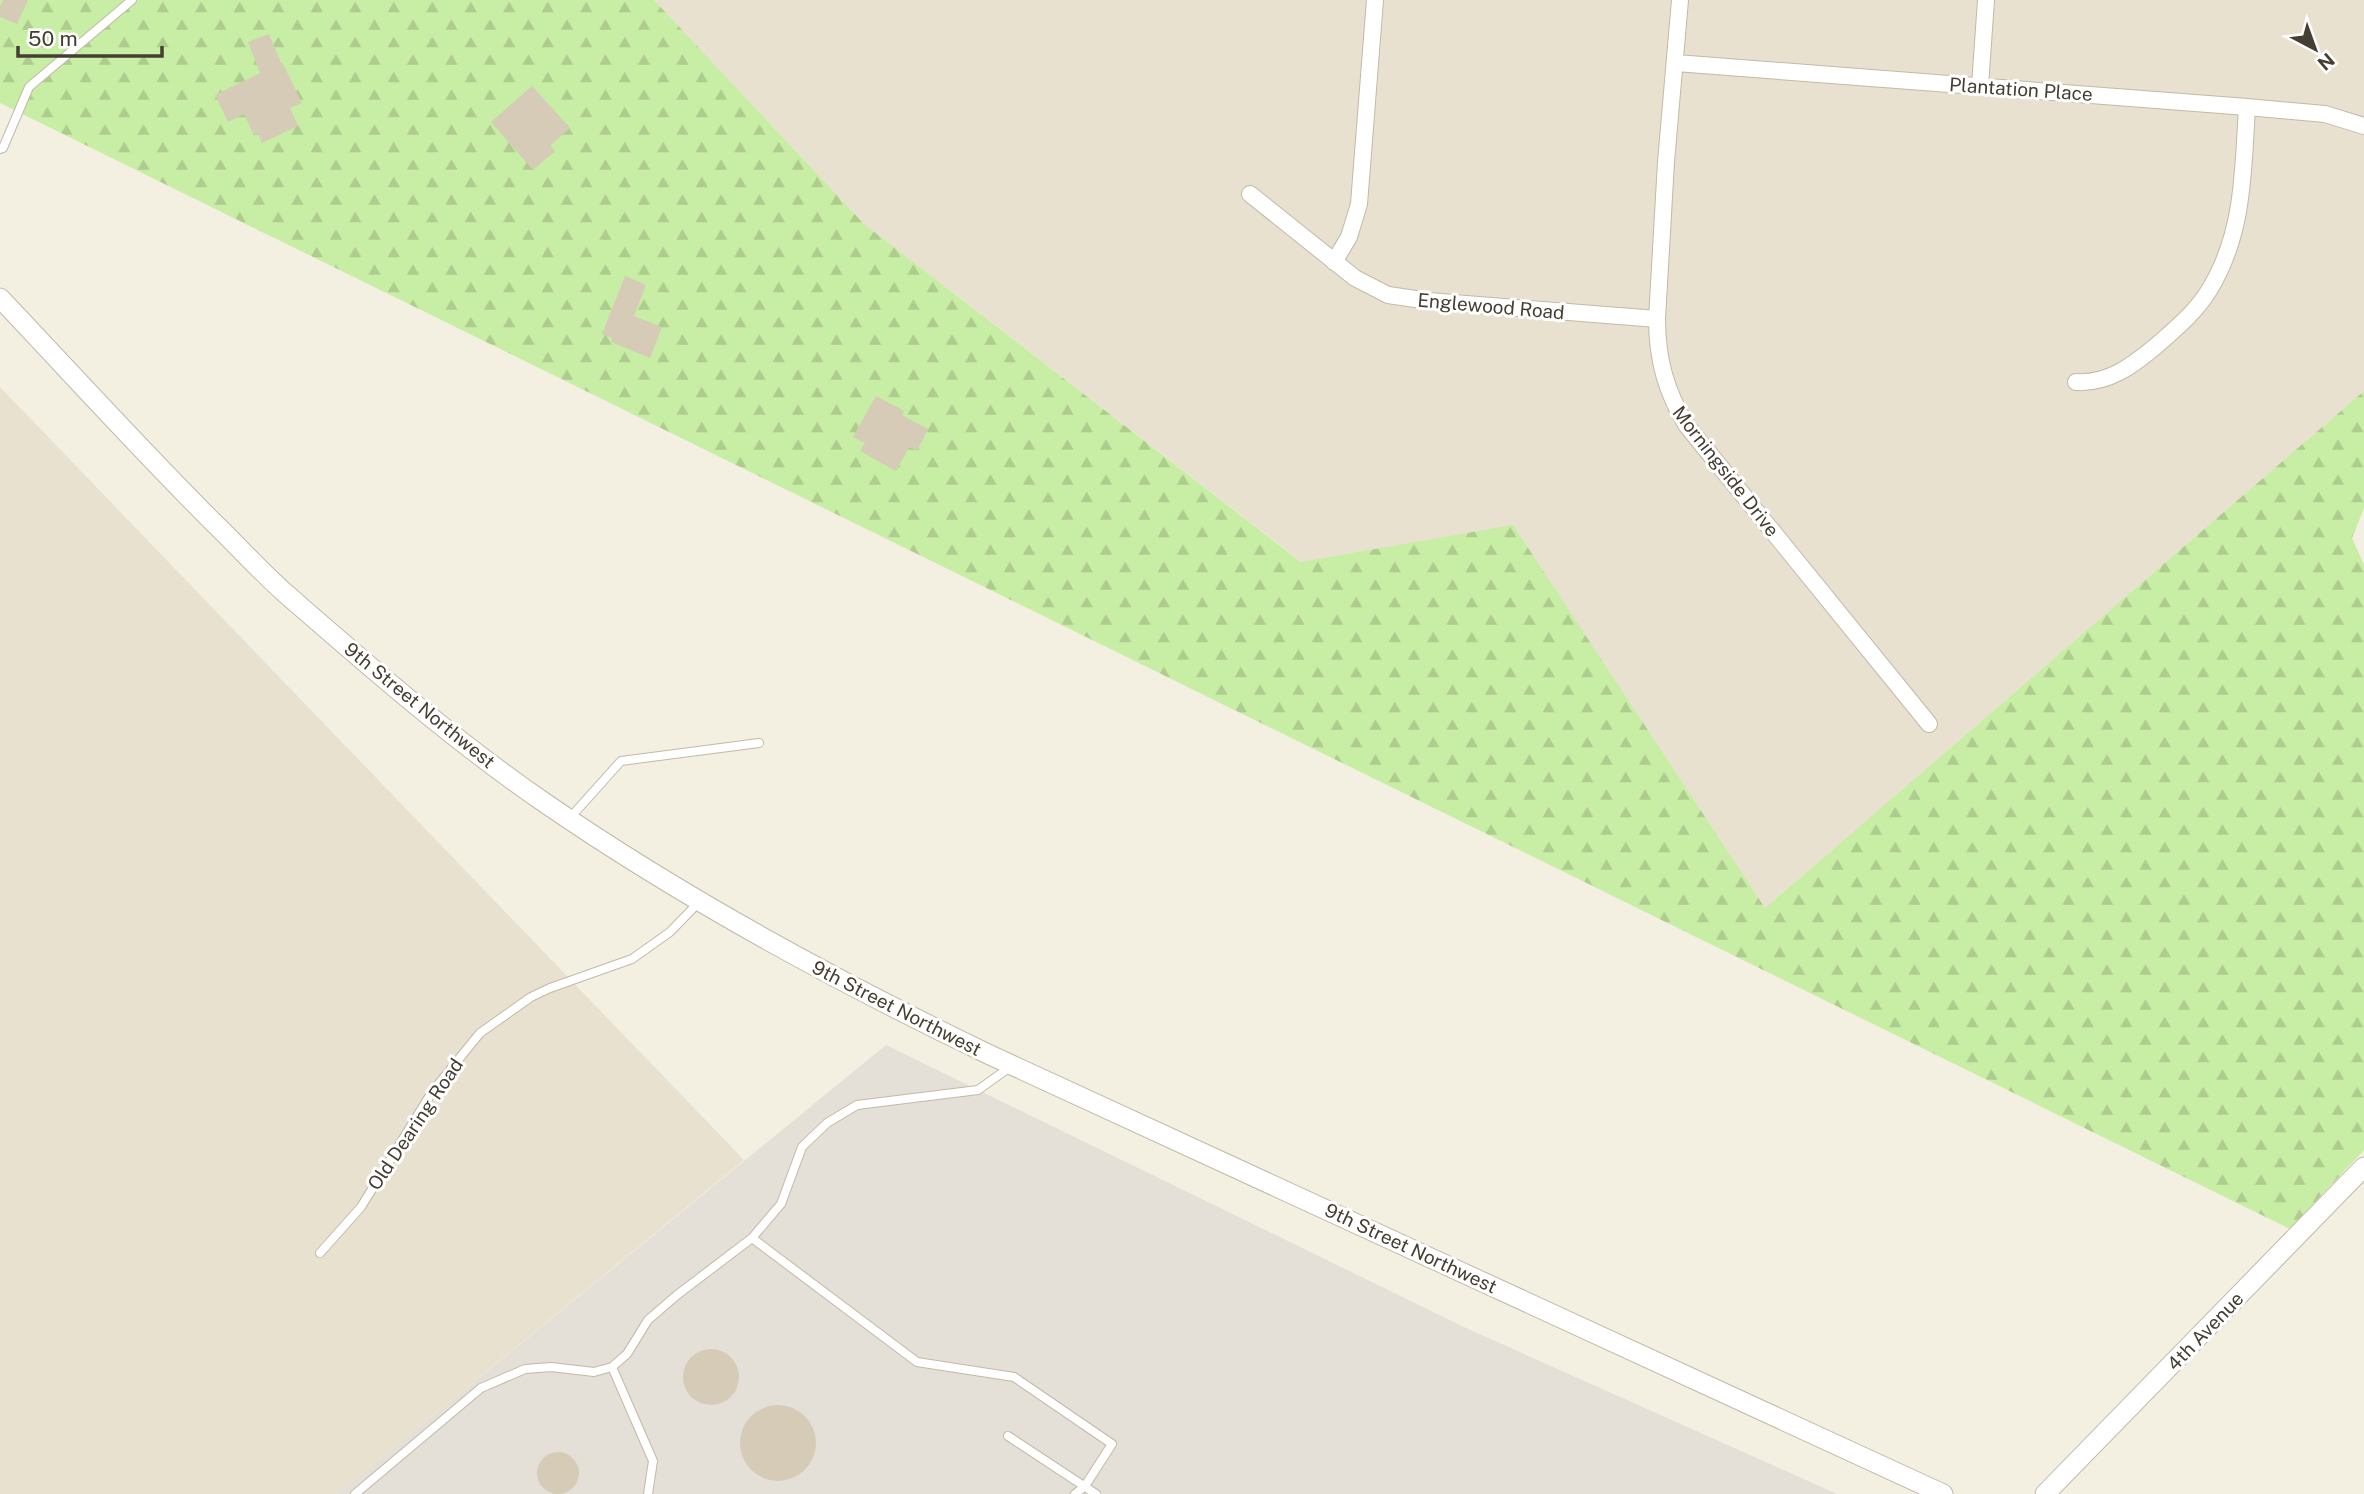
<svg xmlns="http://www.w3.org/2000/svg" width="2364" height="1494" font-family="'Public Sans',sans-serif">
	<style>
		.residential { fill: #e8e1cf }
		.industrial { fill: #e4dfd7 }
		.forest { fill: url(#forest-firs) }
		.building { fill: #d5cbb6 }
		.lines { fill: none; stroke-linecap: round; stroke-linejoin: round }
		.service-casing { stroke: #c2baa6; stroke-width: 10 }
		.minor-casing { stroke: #c2baa6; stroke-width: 18 }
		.tertiary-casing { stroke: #c2baa6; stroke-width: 21 }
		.service { stroke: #fff; stroke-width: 8 }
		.minor { stroke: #fff; stroke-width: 16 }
		.tertiary { stroke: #fff; stroke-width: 19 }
		.labels { text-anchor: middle; stroke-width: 6; stroke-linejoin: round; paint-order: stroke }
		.street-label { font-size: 19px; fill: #453e32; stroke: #fff }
	</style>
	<defs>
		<pattern id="forest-firs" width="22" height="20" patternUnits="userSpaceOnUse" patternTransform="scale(1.75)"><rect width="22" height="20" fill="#c8eda4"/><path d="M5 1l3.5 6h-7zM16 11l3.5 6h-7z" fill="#adcc8e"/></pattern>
	</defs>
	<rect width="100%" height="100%" fill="#f3efe1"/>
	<path class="residential" d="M 654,0 L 2364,0 L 2364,391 L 1765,908 L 1513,526 L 1302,562 L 864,224 Z
		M 0,387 L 744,1160 L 337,1494 L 0,1494 Z"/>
	<path class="industrial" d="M 886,1045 L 1466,1328 L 1837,1494 L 337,1494 Z"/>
	<path class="forest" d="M 0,0 L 654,0 L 864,224 L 1301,562 L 1513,525 L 1765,908 L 2364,391 L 2364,508 L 2352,538 L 2364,565 L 2364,1150 L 2290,1229 L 0,103 Z"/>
	<path class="building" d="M 3,0 L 28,0 L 17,24 L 0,17 L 0,7 Z
		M 269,34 L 281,63 L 282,62 L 302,103 L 290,108 L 298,126 L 262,143 L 258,134 L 254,135 L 244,114 L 228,122 L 215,95 L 260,73 L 248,42 Z
		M 532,86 L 570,128 L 550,146 L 555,151 L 533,170 L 491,122 Z
		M 625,276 L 646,285 L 634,316 L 662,327 L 650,358 L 611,342 L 612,338 L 602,334 Z
		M 876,396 L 904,411 L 902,415 L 928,429 L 917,451 L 909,447 L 896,471 L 860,451 L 865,443 L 853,437 Z
		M683 1377a28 28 0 1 1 56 0a28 28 0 1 1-56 0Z
		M740 1443a38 38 0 1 1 76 0a38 38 0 1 1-76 0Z
		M537 1473a21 21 0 1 1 42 0a21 21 0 1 1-42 0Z"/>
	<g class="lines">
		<defs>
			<path id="service" d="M 0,149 L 3,148 L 29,87 L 132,0
				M 569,819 L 621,761 L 759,743
				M 752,1238 L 781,1204 L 802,1147 L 827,1123 L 857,1105 L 978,1090 L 1010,1067
				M 320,1253 L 361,1207 L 432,1092 L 480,1033 L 531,997 L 550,988 L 632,959 L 670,932 L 699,902
				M 612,1367 L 653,1461 L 648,1494
				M 1008,1436 L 1096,1494
				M 355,1494 L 481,1388 L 525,1369 L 551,1367 L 594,1372 L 612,1367 L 627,1354 L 648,1320 L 677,1295 L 752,1238 L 917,1362 L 1014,1377 L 1112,1444 L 1085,1486 L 1075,1494"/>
			<path id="minor" d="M 1680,0 L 1666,162 L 1657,319 C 1657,359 1666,392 1687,426 L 1929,724
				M 1676,63 L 2247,107 L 2325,114 L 2364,126
				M 1980,86 L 1986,0
				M 1250,194 L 1355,278 L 1388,295 L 1429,301 L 1657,319
				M 1334,262 L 1349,237 L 1359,204 L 1375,0
				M 2076,382 C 2108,384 2132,366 2156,346 C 2174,330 2194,314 2208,292 C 2244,235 2243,172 2247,107"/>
			<path id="tertiary" d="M 0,298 C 71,373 140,449 213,522 C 237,545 260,571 285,593 C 369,666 453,740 545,803 C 686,900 836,981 990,1055 L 1943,1494
				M 2045,1494 L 2364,1167"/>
		</defs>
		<use href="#service" class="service-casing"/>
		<use href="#minor" class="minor-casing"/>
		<use href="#tertiary" class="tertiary-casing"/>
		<use href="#service" class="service"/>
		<use href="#minor" class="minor"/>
		<use href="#tertiary" class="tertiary"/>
	</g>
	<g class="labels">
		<g class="street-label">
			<text transform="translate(2021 89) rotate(4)" y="7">Plantation Place</text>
			<text transform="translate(1491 306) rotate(5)" y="7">Englewood Road</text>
			<text transform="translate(1726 471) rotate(52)" y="7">Morningside Drive</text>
			<text transform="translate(420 705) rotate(39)" y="7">9th Street Northwest</text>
			<text transform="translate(897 1008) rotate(27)" y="7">9th Street Northwest</text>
			<text transform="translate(415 1124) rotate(-56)" y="7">Old Dearing Road</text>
			<text transform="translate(1411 1248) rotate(25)" y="7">9th Street Northwest</text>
			<text transform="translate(2205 1331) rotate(-46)" y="7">4th Avenue</text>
		</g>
	</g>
	<g transform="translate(2315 49) rotate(139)" stroke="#ffffff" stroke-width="5" paint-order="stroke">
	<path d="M0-5L12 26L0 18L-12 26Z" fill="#453e32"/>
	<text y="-10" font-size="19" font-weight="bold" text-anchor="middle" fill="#453e32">N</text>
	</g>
	<path d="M18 46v10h144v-10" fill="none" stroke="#453e32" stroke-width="3.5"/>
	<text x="28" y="46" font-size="21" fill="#453e32" stroke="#ffffff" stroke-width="5" paint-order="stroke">50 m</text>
</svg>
